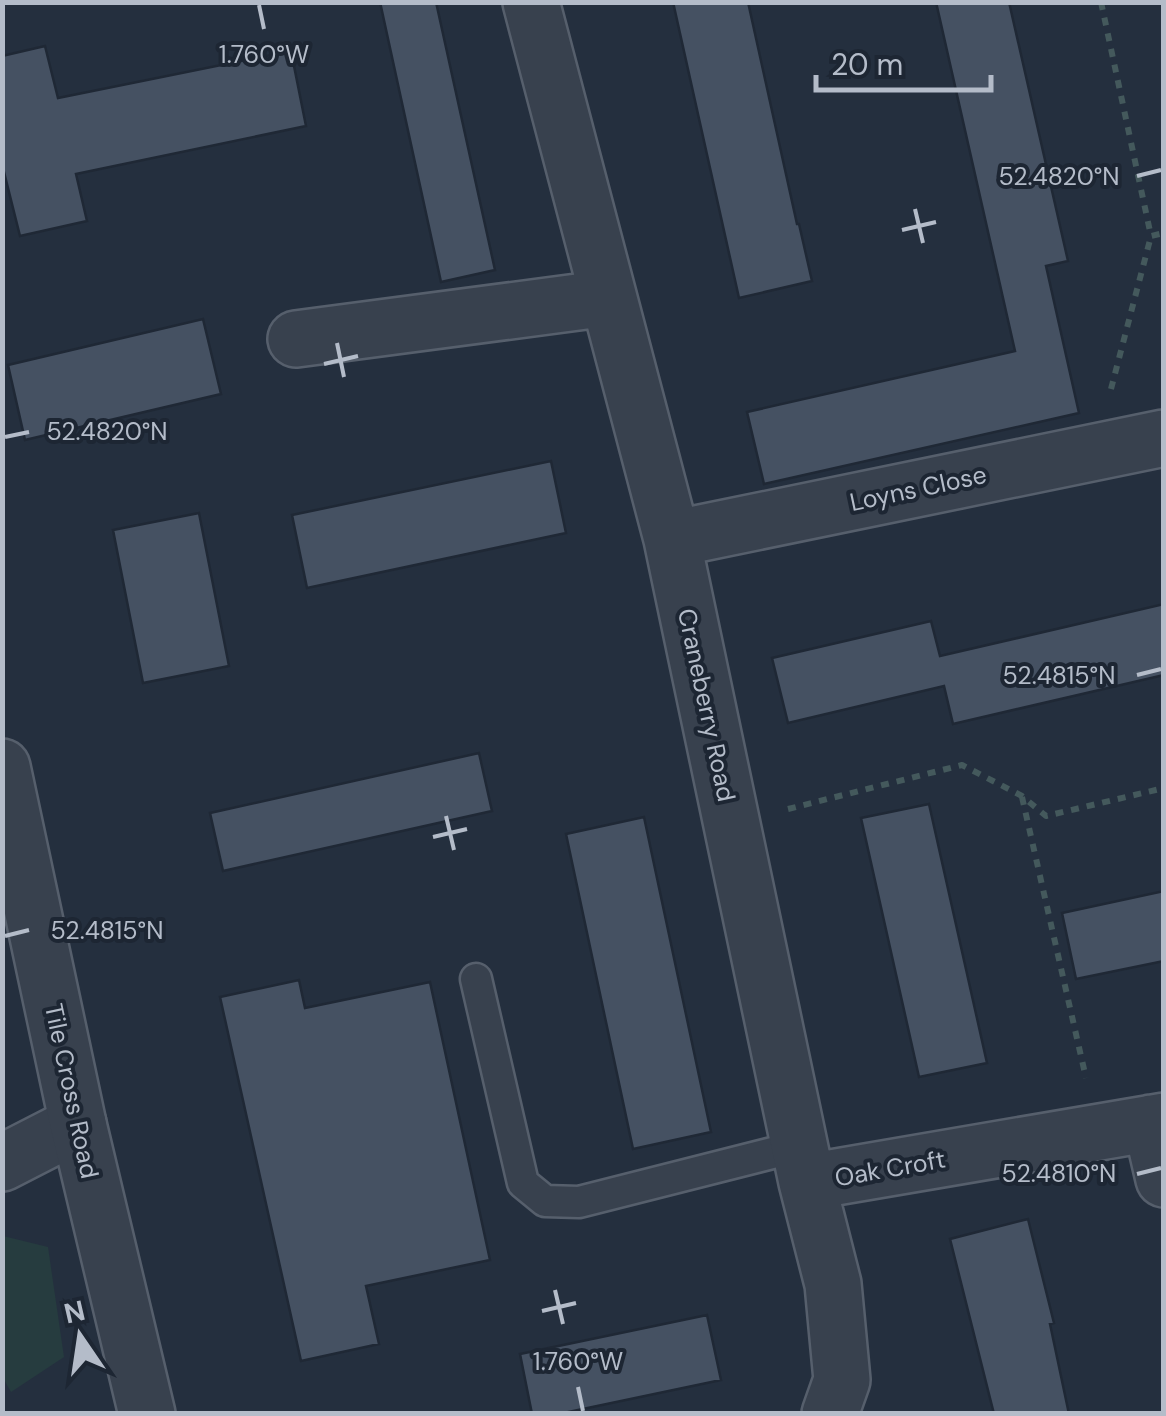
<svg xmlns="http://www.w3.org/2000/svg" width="1166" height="1416" font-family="'DM Sans',sans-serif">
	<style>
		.green { fill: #263c3f }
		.building { fill: #455162; stroke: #1f2835; stroke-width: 2.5 }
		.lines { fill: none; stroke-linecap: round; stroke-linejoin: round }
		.service-casing { stroke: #565f6c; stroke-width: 35 }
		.minor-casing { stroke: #565f6c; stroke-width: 60 }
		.tertiary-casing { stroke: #565f6c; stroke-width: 60 }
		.path { stroke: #44595c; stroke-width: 6; stroke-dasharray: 8 8; stroke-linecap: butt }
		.service { stroke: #38414e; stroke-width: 30 }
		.minor { stroke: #38414e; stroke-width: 55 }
		.tertiary { stroke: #38414e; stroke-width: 55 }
		.ticks { fill: none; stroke: #b4bcc9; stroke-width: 4 }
		.labels { text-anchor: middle; stroke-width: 8; stroke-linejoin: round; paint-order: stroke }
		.street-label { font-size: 25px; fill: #b4bcc9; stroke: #1d2633 }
		.ticks-label { font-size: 25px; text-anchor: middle; fill: #b4bcc9; stroke: #1d2633; stroke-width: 8; stroke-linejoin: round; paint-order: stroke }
	</style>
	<rect width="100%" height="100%" fill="#242f3e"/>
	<path class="green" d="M 3,1236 L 48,1247 L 64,1357 L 11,1392 L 3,1378 Z"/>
	<path class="building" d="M 380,2 L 436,2 L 495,270 L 441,282 Z
		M 673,2 L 748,2 L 797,224 L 799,224 L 812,281 L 739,298 Z
		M 936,2 L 1009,2 L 1068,261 L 1046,266 L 1079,413 L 764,484 L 747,412 L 1015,351 Z
		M 45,46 L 58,98 L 291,51 L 306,126 L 76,174 L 87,221 L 20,236 L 2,164 L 2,56 Z
		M 203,319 L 221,394 L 25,440 L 8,365 Z
		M 551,461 L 566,533 L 307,588 L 292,515 Z
		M 199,513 L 229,666 L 143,683 L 113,530 Z
		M 1164,604 L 1164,675 L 953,724 L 944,686 L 788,723 L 772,658 L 931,621 L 940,656 Z
		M 479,753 L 492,811 L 223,871 L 210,813 Z
		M 929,804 L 987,1063 L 919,1077 L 861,818 Z
		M 644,817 L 711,1132 L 633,1149 L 566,834 Z
		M 1164,891 L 1164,961 L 1076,979 L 1062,913 Z
		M 299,980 L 305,1008 L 430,982 L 490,1260 L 366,1286 L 379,1344 L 301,1361 L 220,997 Z
		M 1028,1219 L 1054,1323 L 1050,1324 L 1069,1414 L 994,1414 L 950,1239 Z
		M 707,1315 L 721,1380 L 559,1414 L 532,1414 L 520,1354 Z"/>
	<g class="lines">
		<defs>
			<path id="service" d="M 476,979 L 523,1183 L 545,1201 L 579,1202 L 800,1146"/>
			<path id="minor" d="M 531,2 L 672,539 L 807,1182 L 833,1284 L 842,1380 L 830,1414
				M 296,339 L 608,298
				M 672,539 L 1164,438
				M 1151,1123 L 1164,1179
				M 2,1163 L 78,1124
				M 807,1182 L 1164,1121"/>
			<path id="tertiary" d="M 2,767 L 78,1124 L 147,1414"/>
		</defs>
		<use href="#service" class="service-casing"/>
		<use href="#minor" class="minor-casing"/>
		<use href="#tertiary" class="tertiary-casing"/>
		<path class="path" d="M 1101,2 L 1151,236 L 1164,233
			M 1111,389 L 1151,236
			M 1022,797 L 1086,1078
			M 788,809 L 962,765 L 1022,796 L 1046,816 L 1164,788"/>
		<use href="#service" class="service"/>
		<use href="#minor" class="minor"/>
		<use href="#tertiary" class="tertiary"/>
	</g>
	<path class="ticks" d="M 259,5 L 264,29M 1137,176 L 1161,170M 915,209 L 923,243M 902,230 L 936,222M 337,343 L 344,377M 324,364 L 358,356M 5,437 L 29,432M 1137,675 L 1161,669M 446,816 L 454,850M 433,837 L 467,829M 5,936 L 29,930M 1137,1174 L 1161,1168M 555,1290 L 563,1324M 542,1311 L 576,1303M 578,1387 L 583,1411"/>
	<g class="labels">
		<g class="street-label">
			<text transform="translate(918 488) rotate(-12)" y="9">Loyns Close</text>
			<text transform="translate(707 705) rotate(78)" y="9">Craneberry Road</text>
			<text transform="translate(72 1091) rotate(78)" y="9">Tile Cross Road</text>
			<text transform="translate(890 1168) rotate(-10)" y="9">Oak Croft</text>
		</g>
	</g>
	<g class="ticks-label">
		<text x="264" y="63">1.760°W</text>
		<text x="1059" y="185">52.4820°N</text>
		<text x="107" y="440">52.4820°N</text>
		<text x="1059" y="684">52.4815°N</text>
		<text x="107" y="939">52.4815°N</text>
		<text x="1059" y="1182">52.4810°N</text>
		<text x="578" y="1370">1.760°W</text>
	</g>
	<rect width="1166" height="1416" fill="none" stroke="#b4bcc9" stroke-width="10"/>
	<g transform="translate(80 1336) rotate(347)" stroke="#1d2633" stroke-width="8" paint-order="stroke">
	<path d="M0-8L18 38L0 25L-18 38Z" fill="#b4bcc9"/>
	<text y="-15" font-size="28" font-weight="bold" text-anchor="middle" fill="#b4bcc9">N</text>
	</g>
	<path d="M816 75v15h175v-15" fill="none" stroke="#b4bcc9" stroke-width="5"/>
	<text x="831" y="75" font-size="30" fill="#b4bcc9" stroke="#1d2633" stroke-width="8" paint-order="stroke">20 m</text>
</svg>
